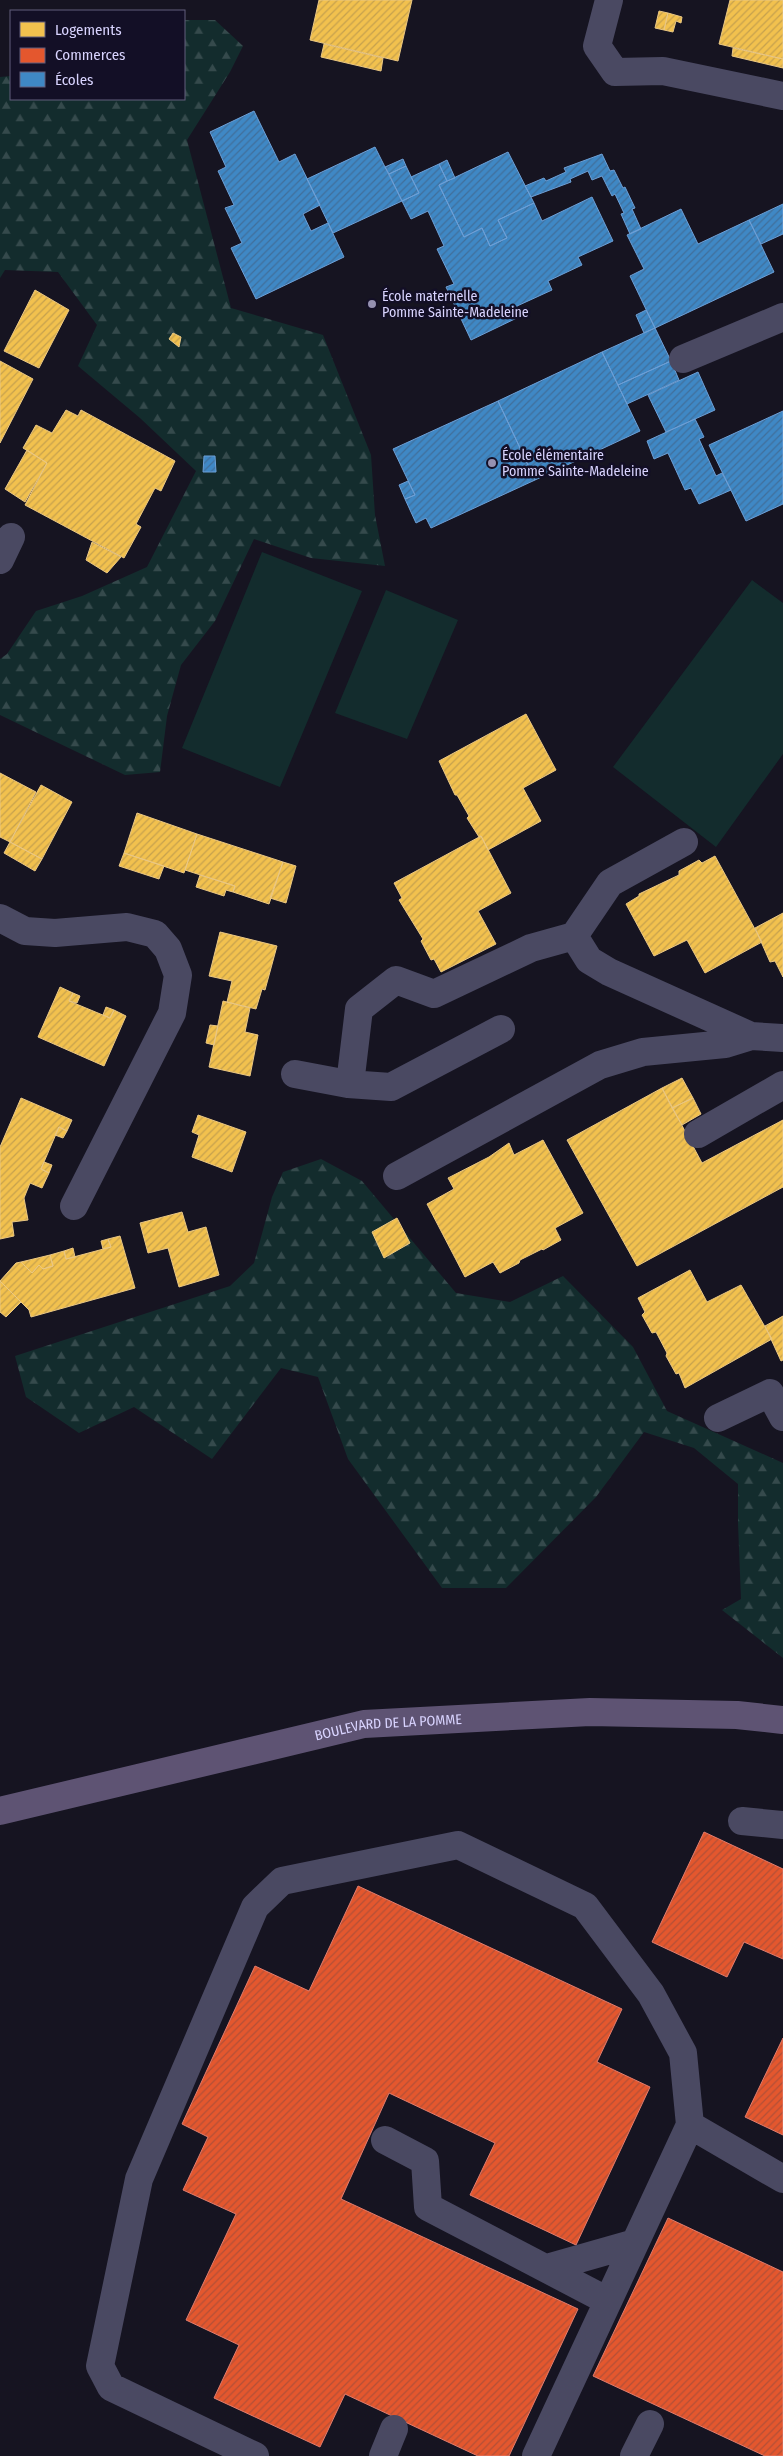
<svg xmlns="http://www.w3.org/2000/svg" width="783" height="2456" font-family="'Fira Sans Condensed',sans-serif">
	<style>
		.green { fill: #132c2d }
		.forest { fill: url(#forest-firs) }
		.homes { fill: url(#homes-hatch); stroke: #eac783 }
		.shops { fill: url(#shops-hatch); stroke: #e17c6d }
		.schools { fill: url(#schools-hatch); stroke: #6d9fd6 }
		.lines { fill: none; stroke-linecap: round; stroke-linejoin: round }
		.minor { stroke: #4a4962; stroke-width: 28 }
		.major { stroke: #5e5373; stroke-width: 28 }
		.poi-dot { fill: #9591b1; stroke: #130f26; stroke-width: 2 }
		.labels { text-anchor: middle; stroke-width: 5; stroke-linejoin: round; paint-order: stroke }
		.poi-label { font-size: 14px; fill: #d9d4ff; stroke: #130f26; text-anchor: start }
		.street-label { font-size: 14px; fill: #d9d4ff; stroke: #130f26 }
	</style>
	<defs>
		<pattern id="forest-firs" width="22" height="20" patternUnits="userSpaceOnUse" patternTransform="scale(1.25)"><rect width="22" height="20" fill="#132c2d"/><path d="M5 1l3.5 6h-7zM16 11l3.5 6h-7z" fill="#354a4c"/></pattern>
		<pattern id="homes-hatch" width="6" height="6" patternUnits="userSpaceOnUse" patternTransform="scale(1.25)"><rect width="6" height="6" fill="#f2c14e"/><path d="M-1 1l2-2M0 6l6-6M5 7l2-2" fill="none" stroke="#c6a14e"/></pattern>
		<pattern id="shops-hatch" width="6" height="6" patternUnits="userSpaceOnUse" patternTransform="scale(1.25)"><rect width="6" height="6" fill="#e4572e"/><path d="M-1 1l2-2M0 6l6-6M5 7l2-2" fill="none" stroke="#b35037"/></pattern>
		<pattern id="schools-hatch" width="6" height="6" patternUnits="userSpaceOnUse" patternTransform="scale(1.25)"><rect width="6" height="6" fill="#3f88c5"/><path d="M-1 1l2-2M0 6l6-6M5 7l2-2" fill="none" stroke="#406f9b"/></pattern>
	</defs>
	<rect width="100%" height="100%" fill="#161421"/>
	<path class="green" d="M 262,552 L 362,591 L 280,787 L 182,748 Z
		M 752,580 L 783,603 L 783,754 L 716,847 L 613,767 Z
		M 386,590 L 458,620 L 407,739 L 335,713 Z"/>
	<path class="forest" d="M 184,20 L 215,20 L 243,46 L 230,72 L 187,140 L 231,308 L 323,335 L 371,455 L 375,515 L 385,566 L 311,558 L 254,539 L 215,621 L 181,665 L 167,716 L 160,772 L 125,775 L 0,715 L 0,659 L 7,654 L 36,611 L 82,596 L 147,567 L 196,471 L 140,418 L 78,366 L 97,325 L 58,272 L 5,270 L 0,278 L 0,77 L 11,76 L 11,99 L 184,99 Z
		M 321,1159 L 362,1181 L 456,1293 L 510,1302 L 563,1276 L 633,1347 L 667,1411 L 783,1463 L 783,1658 L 722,1610 L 741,1599 L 738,1523 L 738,1484 L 694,1448 L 644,1432 L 596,1497 L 506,1588 L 442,1588 L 348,1459 L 318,1377 L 281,1368 L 212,1459 L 134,1407 L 79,1433 L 26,1397 L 15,1356 L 230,1286 L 254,1263 L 272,1197 L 283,1172 Z"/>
	<path class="homes" d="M 319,0 L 412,0 L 398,61 L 310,40 Z
		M 730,0 L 783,0 L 783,59 L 719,44 Z
		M 659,11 L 668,13 L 664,30 L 655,28 Z
		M 668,13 L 682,17 L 681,23 L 676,21 L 673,32 L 664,30 Z
		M 324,44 L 383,58 L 381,71 L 321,57 Z
		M 733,48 L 783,59 L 783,68 L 732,56 Z
		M 35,290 L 69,310 L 39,368 L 4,351 Z
		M 173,333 L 181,337 L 179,347 L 169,339 Z
		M 0,361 L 33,379 L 0,443 Z
		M 66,410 L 78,416 L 81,410 L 175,461 L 161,491 L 155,488 L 136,524 L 141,527 L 124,558 L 25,505 L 47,463 L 23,448 L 36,425 L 52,433 Z
		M 27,450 L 47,463 L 25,502 L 5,489 Z
		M 92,542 L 121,557 L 107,573 L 86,560 Z
		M 526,714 L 556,770 L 523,788 L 541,821 L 488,850 L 481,836 L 479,837 L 467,818 L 469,816 L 457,795 L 455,795 L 439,761 Z
		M 0,773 L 36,792 L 10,842 L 0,837 Z
		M 41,785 L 72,802 L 42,859 L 10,842 Z
		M 137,813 L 197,834 L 184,873 L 124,853 Z
		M 197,834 L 283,862 L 269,904 L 233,892 L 235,886 L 185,870 Z
		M 481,836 L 511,893 L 478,911 L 496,944 L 441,972 L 434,959 L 431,960 L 421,941 L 423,939 L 399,900 L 402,898 L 394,883 Z
		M 10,842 L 42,859 L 35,871 L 4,853 Z
		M 124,853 L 164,866 L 159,879 L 119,866 Z
		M 715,856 L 762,942 L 705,973 L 687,940 L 654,956 L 626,904 L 639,896 L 639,894 L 679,875 L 679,871 L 699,860 L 702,863 Z
		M 283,862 L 296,866 L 286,903 L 270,898 Z
		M 200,875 L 235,886 L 233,892 L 226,890 L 224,896 L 196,887 Z
		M 783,913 L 783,977 L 775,961 L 770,962 L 755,928 Z
		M 220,932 L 277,946 L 265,990 L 262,989 L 256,1009 L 227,1002 L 232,981 L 209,976 Z
		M 60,987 L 73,993 L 69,1001 L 110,1018 L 114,1010 L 126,1016 L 104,1066 L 38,1037 Z
		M 73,993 L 80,996 L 77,1003 L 69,1001 Z
		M 223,1001 L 250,1008 L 245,1032 L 258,1035 L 250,1076 L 209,1067 Z
		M 106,1007 L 114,1010 L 110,1018 L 103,1015 Z
		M 210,1025 L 218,1026 L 214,1045 L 206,1043 Z
		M 682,1078 L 693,1098 L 672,1108 L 662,1088 Z
		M 662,1088 L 702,1163 L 783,1120 L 783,1187 L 637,1266 L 567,1140 Z
		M 21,1098 L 72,1120 L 67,1131 L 59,1127 L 41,1169 L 49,1173 L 42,1188 L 30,1183 L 24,1198 L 28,1220 L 12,1222 L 14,1236 L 0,1239 L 0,1147 Z
		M 693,1098 L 701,1114 L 682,1125 L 672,1108 Z
		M 198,1115 L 246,1132 L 232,1172 L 192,1157 L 199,1135 L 192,1132 Z
		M 59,1127 L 67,1131 L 63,1138 L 55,1135 Z
		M 543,1140 L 583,1213 L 555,1228 L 561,1240 L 543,1250 L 542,1249 L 520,1260 L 519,1263 L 500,1273 L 493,1262 L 465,1277 L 427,1204 L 454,1189 L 448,1178 L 489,1157 L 509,1143 L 514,1155 Z
		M 44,1162 L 52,1165 L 49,1173 L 41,1169 Z
		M 182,1212 L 188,1232 L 206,1227 L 219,1275 L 179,1287 L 168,1248 L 148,1253 L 140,1223 Z
		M 397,1218 L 410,1243 L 384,1258 L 372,1232 Z
		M 120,1236 L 135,1288 L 31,1317 L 29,1310 L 0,1281 L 16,1263 L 21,1262 L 32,1273 L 39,1265 L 43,1269 L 53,1266 L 50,1255 L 64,1251 L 66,1259 L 111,1247 L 108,1239 Z
		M 108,1239 L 111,1247 L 103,1249 L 101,1241 Z
		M 73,1248 L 75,1257 L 66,1259 L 64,1251 Z
		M 50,1255 L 53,1266 L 43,1269 L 39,1265 L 32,1273 L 21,1262 Z
		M 690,1270 L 707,1302 L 741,1285 L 772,1339 L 685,1388 L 679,1373 L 676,1374 L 666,1356 L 667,1353 L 656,1332 L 652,1333 L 642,1315 L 645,1312 L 638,1298 Z
		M 0,1281 L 21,1302 L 6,1317 L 0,1312 Z
		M 783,1316 L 783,1360 L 781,1361 L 765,1326 Z"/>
	<path class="shops" d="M 704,1832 L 783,1869 L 783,1959 L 744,1942 L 727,1977 L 652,1942 Z
		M 358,1886 L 622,2009 L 597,2062 L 650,2087 L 576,2245 L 470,2195 L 495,2143 L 389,2093 L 341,2199 L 578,2309 L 509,2456 L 478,2456 L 345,2394 L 320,2447 L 214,2398 L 239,2345 L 186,2320 L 236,2214 L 183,2190 L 208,2137 L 182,2124 L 255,1966 L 309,1991 Z
		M 783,2038 L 783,2135 L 745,2117 Z
		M 668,2218 L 783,2272 L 783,2456 L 765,2456 L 593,2376 Z"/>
	<path class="schools" d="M 254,111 L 279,162 L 295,154 L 320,205 L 303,214 L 311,231 L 328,223 L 344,257 L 256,299 L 231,248 L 242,243 L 225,208 L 234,205 L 218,171 L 226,167 L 210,132 Z
		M 375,147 L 402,201 L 333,233 L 307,179 Z
		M 508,152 L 534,203 L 498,220 L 507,238 L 490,246 L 482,228 L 464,237 L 439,185 Z
		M 602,154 L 610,171 L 614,170 L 623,188 L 625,187 L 635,208 L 632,209 L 641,229 L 630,234 L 621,214 L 624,213 L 615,194 L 612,196 L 602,176 L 592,180 L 588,171 L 570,179 L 571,182 L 531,197 L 525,186 L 544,178 L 546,181 L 566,172 L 564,168 Z
		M 403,159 L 406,166 L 389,174 L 385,167 Z
		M 447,160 L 455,178 L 447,181 L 439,164 Z
		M 439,164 L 447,181 L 439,185 L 464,237 L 482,228 L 490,246 L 507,238 L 498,220 L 534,203 L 542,221 L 592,197 L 613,241 L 578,257 L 582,265 L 548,281 L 552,290 L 517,306 L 521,316 L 471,340 L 446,287 L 454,284 L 437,249 L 444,246 L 428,211 L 411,219 L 402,201 L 419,193 L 411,177 Z
		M 406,166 L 419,193 L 402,201 L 389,174 Z
		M 783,204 L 783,234 L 761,244 L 749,220 Z
		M 681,209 L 698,244 L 749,220 L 774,272 L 655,328 L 630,276 L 644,269 L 627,235 Z
		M 646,310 L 655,328 L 644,333 L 636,315 Z
		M 655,328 L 671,361 L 618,385 L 602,352 Z
		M 602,352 L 640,431 L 535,480 L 498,401 Z
		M 671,361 L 679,380 L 627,404 L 618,385 Z
		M 698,372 L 715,410 L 666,432 L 648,395 Z
		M 498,401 L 535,480 L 431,528 L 426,518 L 416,523 L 405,499 L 415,495 L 393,449 Z
		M 783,411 L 783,504 L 746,521 L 709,445 Z
		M 695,419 L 704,437 L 699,439 L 716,476 L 722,473 L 731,490 L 699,504 L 691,488 L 685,490 L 668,453 L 654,459 L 647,441 Z
		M 204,456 L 215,456 L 216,472 L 203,472 Z
		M 408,481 L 415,495 L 405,499 L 399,485 Z"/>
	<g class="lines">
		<path class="minor" d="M 609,0 L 597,46 L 615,72 L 663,71 L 783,96
			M 683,359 L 783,317
			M 0,560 L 11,537
			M 684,842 L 610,883 L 574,936 L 589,960 L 609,972 L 751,1036 L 783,1038
			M 0,918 L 25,931 L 55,933 L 127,927 L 155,934 L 168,949 L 178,975 L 172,1013 L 74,1206
			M 295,1074 L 348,1084 L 391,1087 L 501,1029
			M 350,1084 L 359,1009 L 396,980 L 434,994 L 531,948 L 574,936
			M 698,1134 L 783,1085
			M 397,1176 L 600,1065 L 643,1052 L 725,1044 L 751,1036
			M 718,1418 L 770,1393 L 783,1417
			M 742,1821 L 783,1825
			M 385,2140 L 425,2161 L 428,2207 L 608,2301
			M 547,2268 L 635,2243
			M 255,2456 L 111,2387 L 100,2366 L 139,2179 L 255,1907 L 282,1881 L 458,1845 L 585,1906 L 651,1994 L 683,2053 L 690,2125 L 783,2179
			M 383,2456 L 394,2429
			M 536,2456 L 690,2125
			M 634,2456 L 650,2424"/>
		<path class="major" id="s1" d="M 0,1811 L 364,1724 L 590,1712 L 737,1715 L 783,1720"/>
	</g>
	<g class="poi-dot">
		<circle cx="372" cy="304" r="5"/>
		<circle cx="492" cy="463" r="5"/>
	</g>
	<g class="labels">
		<g class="poi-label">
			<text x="382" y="301">École maternelle<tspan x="382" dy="16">Pomme Sainte-Madeleine</tspan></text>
			<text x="502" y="460">École élémentaire<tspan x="502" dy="16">Pomme Sainte-Madeleine</tspan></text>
		</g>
		<g class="street-label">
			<text dy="5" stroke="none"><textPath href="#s1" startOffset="398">BOULEVARD DE LA POMME</textPath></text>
		</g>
	</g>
	<rect x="10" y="10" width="175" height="90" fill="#130f26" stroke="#625e7d"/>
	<rect x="20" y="22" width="25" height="15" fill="#f2c14e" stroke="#625e7d"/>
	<text x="55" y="35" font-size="15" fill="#d9d4ff">Logements</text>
	<rect x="20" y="48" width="25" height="15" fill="#e4572e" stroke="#625e7d"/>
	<text x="55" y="60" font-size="15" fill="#d9d4ff">Commerces</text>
	<rect x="20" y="72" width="25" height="15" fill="#3f88c5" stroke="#625e7d"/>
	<text x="55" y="85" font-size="15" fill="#d9d4ff">Écoles</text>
</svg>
